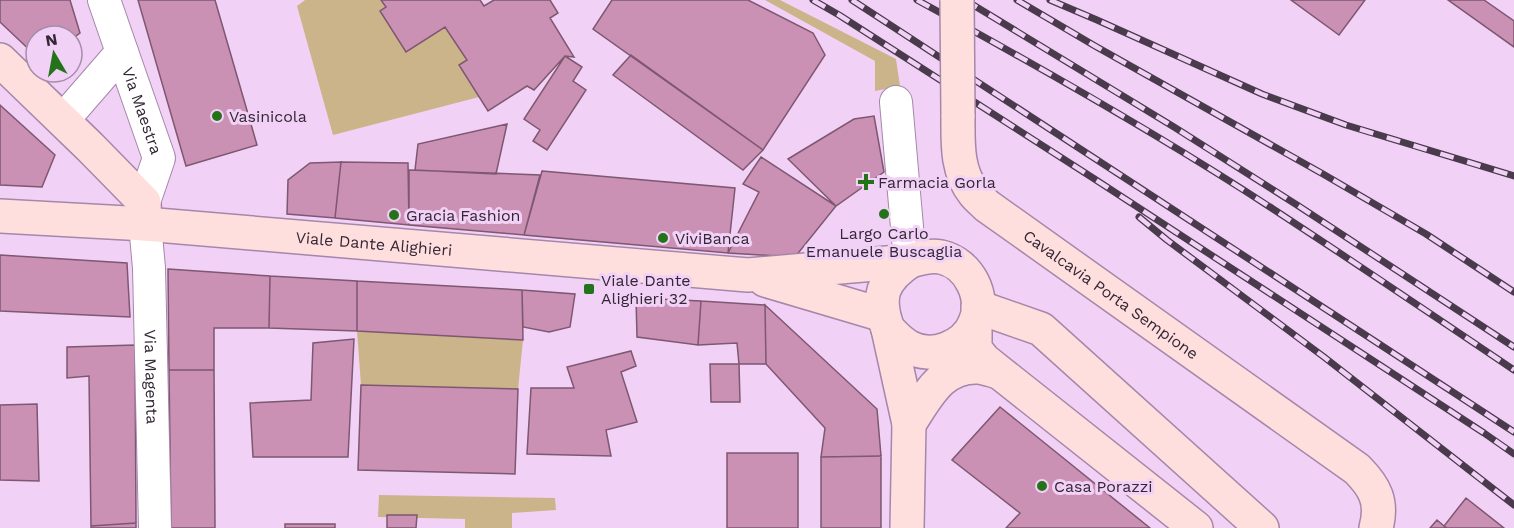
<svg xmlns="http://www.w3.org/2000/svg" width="1514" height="528" font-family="'Work Sans',sans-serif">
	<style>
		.green { fill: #cbb48a }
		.building { fill: #ca91b5; stroke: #7e5770; stroke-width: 1.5 }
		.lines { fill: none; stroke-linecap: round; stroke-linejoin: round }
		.minor-casing { stroke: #a587aa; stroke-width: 34 }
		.secondary-casing { stroke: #a587aa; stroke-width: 36 }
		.minor { stroke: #fff; stroke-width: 32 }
		.secondary { stroke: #fedfde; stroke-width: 33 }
		.rail-casing { stroke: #493a4c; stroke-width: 7 }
		.rail { stroke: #f2d1f7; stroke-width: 4.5; stroke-dasharray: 14; stroke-linecap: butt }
		.secondary-bridge-casing { stroke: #a587aa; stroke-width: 36; stroke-linecap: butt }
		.secondary-bridge { stroke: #fedfde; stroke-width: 33 }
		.poi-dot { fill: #24731a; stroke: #f2d1f7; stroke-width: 2 }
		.labels { text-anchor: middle; stroke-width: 6; stroke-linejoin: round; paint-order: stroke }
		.street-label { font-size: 16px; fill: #332635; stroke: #f2d1f7 }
		.poi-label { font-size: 16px; fill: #332635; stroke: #f2d1f7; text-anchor: start }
	</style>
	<rect width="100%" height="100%" fill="#f2d1f7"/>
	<path class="green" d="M 305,0 L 381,0 L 386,7 L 380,11 L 406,52 L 445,27 L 467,60 L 459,65 L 479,97 L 333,135 L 297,6 Z
		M 765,0 L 780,0 L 896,59 L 900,86 L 875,91 L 875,61 Z
		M 357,331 L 523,340 L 518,389 L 361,385 Z
		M 379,495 L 555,498 L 556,510 L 512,513 L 512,528 L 465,528 L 465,519 L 378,517 Z"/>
	<path class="building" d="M 0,0 L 70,0 L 80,33 L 72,39 L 72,36 L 36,36 L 36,56 L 0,22 Z
		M 138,0 L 215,0 L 257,145 L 186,166 Z
		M 381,0 L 480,0 L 484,6 L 494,0 L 550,0 L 558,13 L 550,18 L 574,57 L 565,56 L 534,90 L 527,86 L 488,111 L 459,65 L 467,60 L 445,27 L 406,52 L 380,11 L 386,7 Z
		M 612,0 L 748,0 L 813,33 L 825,55 L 763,150 L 593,29 Z
		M 1291,0 L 1365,0 L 1339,35 Z
		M 1448,0 L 1484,0 L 1514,21 L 1514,47 Z
		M 631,55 L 763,150 L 743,170 L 613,75 Z
		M 565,56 L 582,67 L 573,81 L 586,90 L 547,150 L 533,141 L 540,130 L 524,119 Z
		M 0,105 L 55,155 L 42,187 L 0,185 Z
		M 874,116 L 884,172 L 836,206 L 788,159 L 854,119 Z
		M 507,124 L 496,174 L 415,170 L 418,144 Z
		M 761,157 L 836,206 L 795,257 L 728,253 L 759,192 L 743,184 Z
		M 341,162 L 335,218 L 287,214 L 288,180 L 310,163 Z
		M 341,162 L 408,163 L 409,225 L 335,218 Z
		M 409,170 L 540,175 L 524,235 L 409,225 Z
		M 542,171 L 735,188 L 728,253 L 524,235 Z
		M 0,255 L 127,263 L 130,317 L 0,311 Z
		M 168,269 L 270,276 L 269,328 L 214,328 L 214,370 L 169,370 Z
		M 270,276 L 357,281 L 357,331 L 269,328 Z
		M 357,281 L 522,290 L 523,340 L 357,331 Z
		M 522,290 L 575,294 L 570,327 L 549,332 L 523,327 Z
		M 636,298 L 701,301 L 698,345 L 637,337 Z
		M 701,301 L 765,305 L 766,364 L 739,364 L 737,343 L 698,345 Z
		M 765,305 L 877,409 L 881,456 L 821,457 L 825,428 L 766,364 Z
		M 354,339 L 348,457 L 253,457 L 250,403 L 311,400 L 313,343 Z
		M 135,345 L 136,523 L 91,526 L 89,376 L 67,378 L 67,347 Z
		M 631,351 L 636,366 L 621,372 L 637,422 L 606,430 L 611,456 L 527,454 L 531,388 L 574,388 L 567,367 Z
		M 710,364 L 739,364 L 740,402 L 711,402 Z
		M 169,370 L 214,370 L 215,528 L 171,528 Z
		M 361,385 L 518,389 L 515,474 L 358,470 Z
		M 37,404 L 39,481 L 0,480 L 0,405 Z
		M 1000,407 L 1150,528 L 1006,528 L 1020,513 L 952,460 Z
		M 727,453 L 798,453 L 798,528 L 727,528 Z
		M 881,456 L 881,528 L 821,528 L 821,457 Z
		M 1466,498 L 1504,528 L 1447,528 L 1444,526 Z
		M 387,515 L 417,515 L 416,528 L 387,528 Z
		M 1437,520 L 1444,526 L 1447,528 L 1430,528 Z
		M 136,523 L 136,528 L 91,528 L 91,526 Z
		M 285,524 L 335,524 L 335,528 L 285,528 Z"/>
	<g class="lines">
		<defs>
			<g id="minor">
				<path d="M 104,0 L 122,52"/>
				<path d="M 896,102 L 910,261"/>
				<path id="s1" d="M 63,120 L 122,52 L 159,158 L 144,202"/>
				<path id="s2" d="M 145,224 L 149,268 L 155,528"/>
			</g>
			<g id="secondary">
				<path d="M 0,60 L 90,147 L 144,202 L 145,224"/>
				<path id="s3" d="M 958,115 C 958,141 956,171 974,193 C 978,198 983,202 987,206 L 1357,469 C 1375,487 1383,502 1376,528"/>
				<path id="s4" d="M 0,216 L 145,224 L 748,275 L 910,261 C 920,258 930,255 941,257 C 969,263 986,297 975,323 C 965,347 932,360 909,347 C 900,342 895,336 888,329"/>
				<path d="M 765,280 L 883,315"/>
				<path d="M 978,307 L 1041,329 L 1262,528"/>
				<path d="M 975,323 L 975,349 L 984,360 L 1196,528"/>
				<path d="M 909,424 C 927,397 941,365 979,367 C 985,368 992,370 998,372"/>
				<path d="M 907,528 L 909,424 L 888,329 C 876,297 882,280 910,261"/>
			</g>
		</defs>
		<use href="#minor" class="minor-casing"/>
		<use href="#secondary" class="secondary-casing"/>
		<use href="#minor" class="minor"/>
		<use href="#secondary" class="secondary"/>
		<defs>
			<path id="rail" d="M 813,0 L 839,15 L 1093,178 L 1484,433 L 1514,454
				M 852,0 L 1514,432
				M 917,0 C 1038,66 1158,134 1273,209 C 1354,262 1434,316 1514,370
				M 965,0 L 1174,127 L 1297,205 L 1514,347
				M 1017,0 L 1095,46 L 1323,174 L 1426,234 L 1514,292
				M 1050,0 L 1097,20 L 1262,94 L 1346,125 L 1514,176
				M 1139,217 L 1167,240 L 1324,357 L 1514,505"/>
		</defs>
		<use href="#rail" class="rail-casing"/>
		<use href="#rail" class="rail"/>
		<defs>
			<path id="secondary-bridge" d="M 957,0 L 958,115"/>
		</defs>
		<use href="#secondary-bridge" class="secondary-bridge-casing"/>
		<use href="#secondary-bridge" class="secondary-bridge"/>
	</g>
	<g class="poi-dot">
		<circle cx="217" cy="116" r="6"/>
		<path d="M863 173h6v6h6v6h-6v6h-6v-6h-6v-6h6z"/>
		<circle cx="884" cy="214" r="6"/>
		<circle cx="394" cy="215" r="6"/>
		<circle cx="663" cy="238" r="6"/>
		<rect x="583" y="283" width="12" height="12" rx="3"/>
		<circle cx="1042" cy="486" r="6"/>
	</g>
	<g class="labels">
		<g class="street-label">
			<text dy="6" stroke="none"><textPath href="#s1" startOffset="152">Via Maestra</textPath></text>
			<text dy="6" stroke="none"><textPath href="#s4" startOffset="375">Viale Dante Alighieri</textPath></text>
			<text dy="6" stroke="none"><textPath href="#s3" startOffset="252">Cavalcavia Porta Sempione</textPath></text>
			<text dy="6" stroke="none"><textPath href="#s2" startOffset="153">Via Magenta</textPath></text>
		</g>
		<g class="poi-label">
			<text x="229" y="122">Vasinicola</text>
			<text x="878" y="188">Farmacia Gorla</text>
			<text x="406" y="221">Gracia Fashion</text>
			<text x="884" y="239" text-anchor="middle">Largo Carlo<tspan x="884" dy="18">Emanuele Buscaglia</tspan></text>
			<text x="675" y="244">ViviBanca</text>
			<text x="601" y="286">Viale Dante<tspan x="601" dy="18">Alighieri 32</tspan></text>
			<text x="1054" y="492">Casa Porazzi</text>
		</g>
	</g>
	<g transform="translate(54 54) rotate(350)"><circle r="28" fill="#f2d1f7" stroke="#a68da9" stroke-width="1.5"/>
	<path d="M0-4.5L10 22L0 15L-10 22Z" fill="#24731a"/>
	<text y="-9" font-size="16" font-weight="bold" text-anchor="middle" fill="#332635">N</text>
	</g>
</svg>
